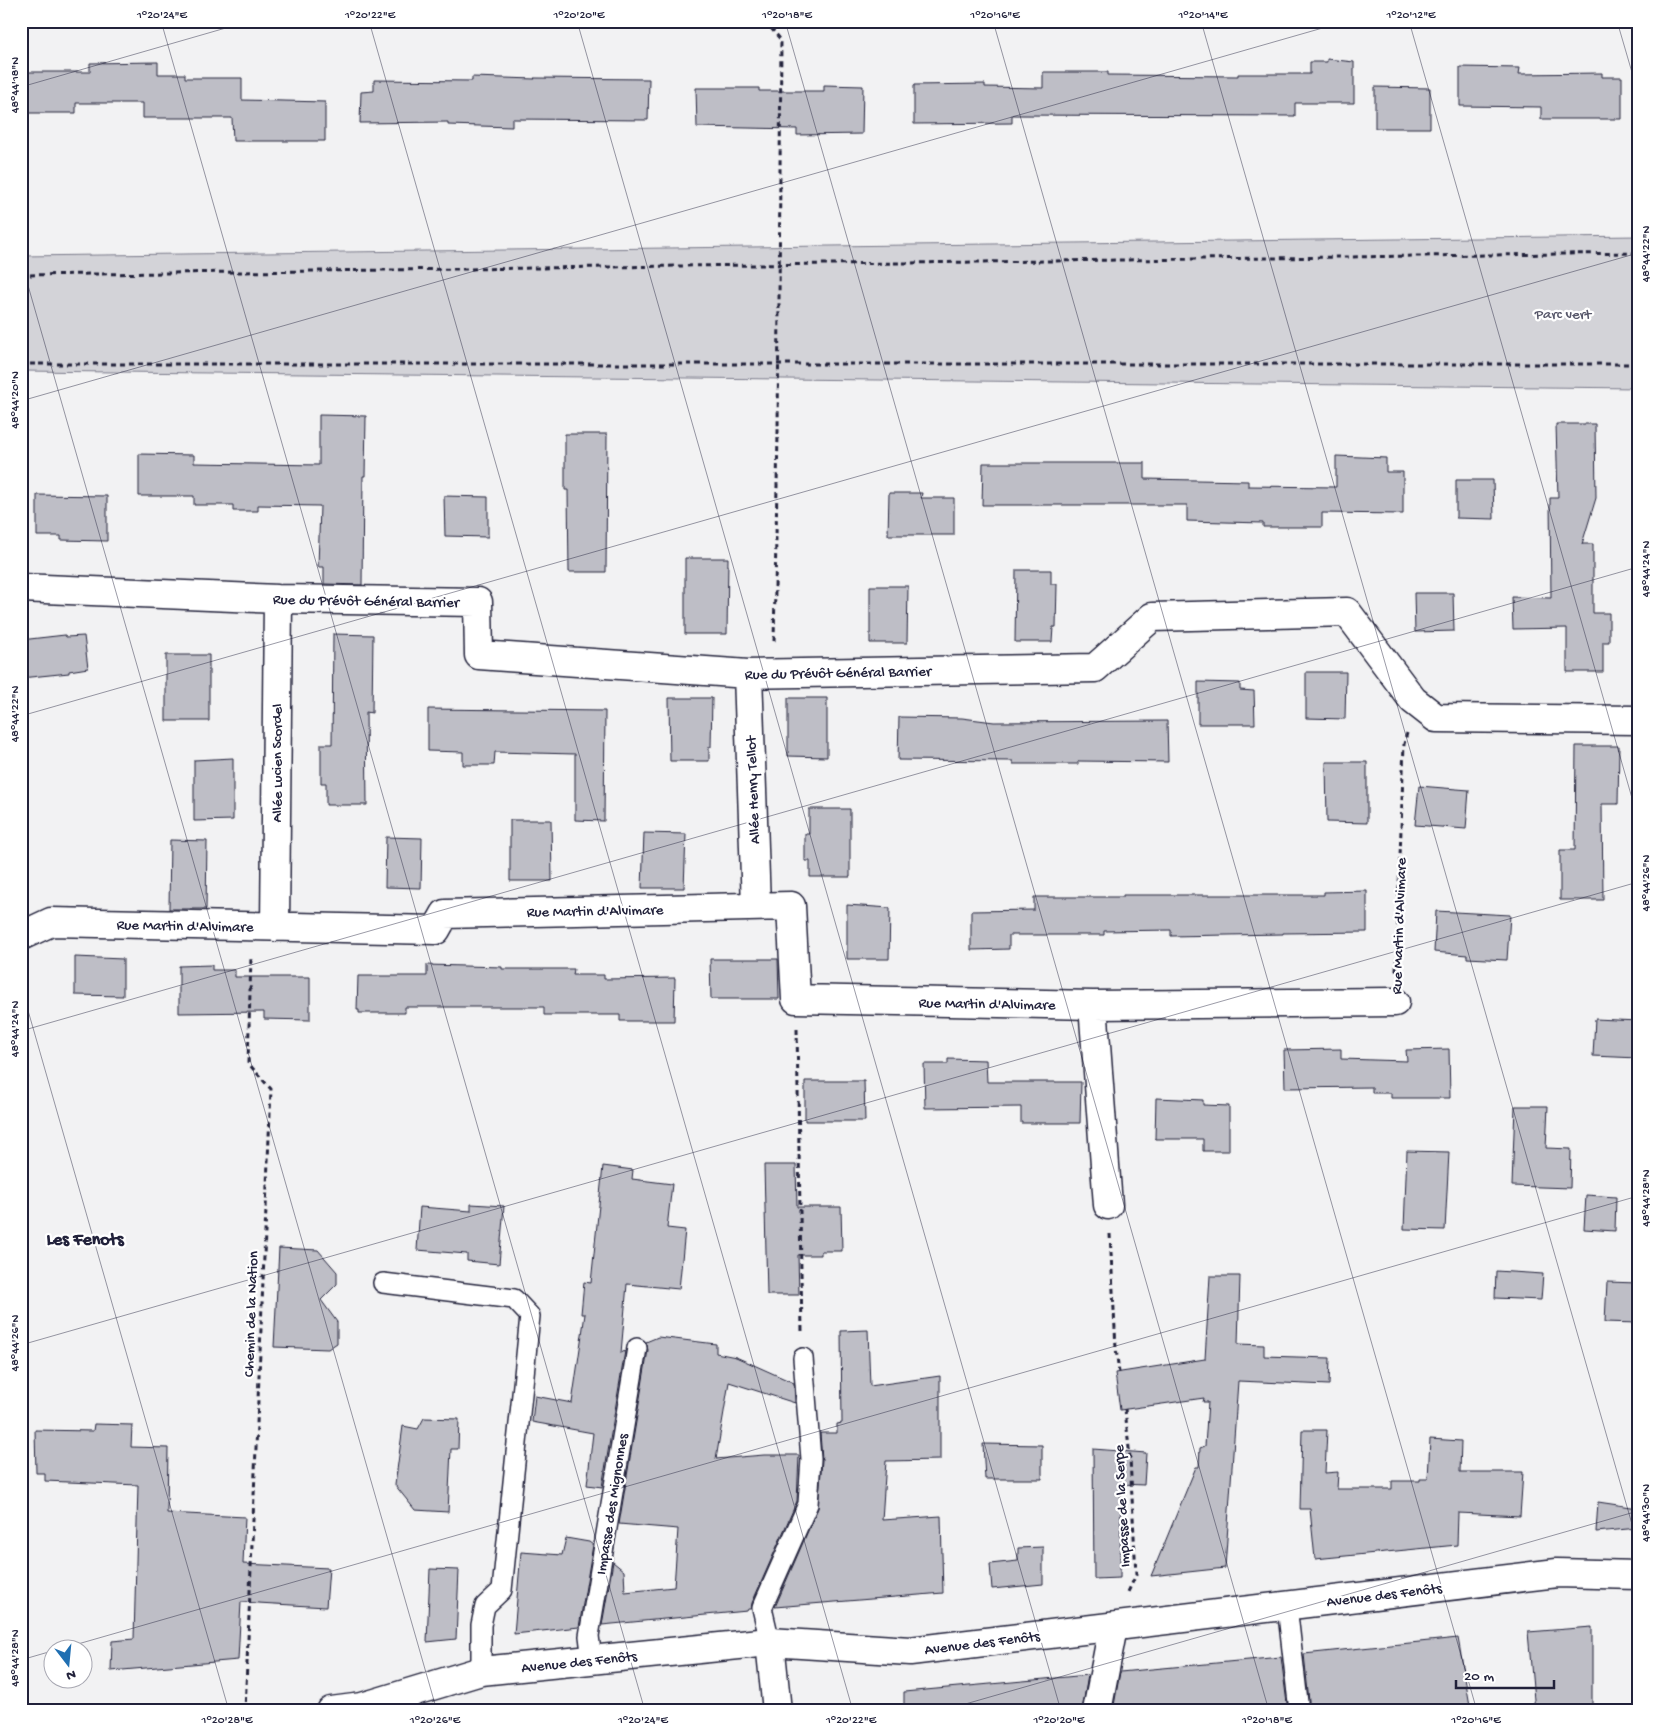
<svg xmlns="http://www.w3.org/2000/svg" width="1659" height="1732" font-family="'Gochi Hand',sans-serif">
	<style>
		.green { fill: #d3d3d8; stroke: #7a7a8a }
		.building { fill: #bebec6; stroke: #22223b }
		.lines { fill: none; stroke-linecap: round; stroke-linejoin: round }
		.service-casing { stroke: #22223b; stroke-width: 22 }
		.minor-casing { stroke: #22223b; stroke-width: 31 }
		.secondary-casing { stroke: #22223b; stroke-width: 31 }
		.path { stroke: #22223b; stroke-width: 3; stroke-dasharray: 5 4; stroke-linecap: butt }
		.service { stroke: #fff; stroke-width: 19 }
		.minor { stroke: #fff; stroke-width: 28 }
		.secondary { stroke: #fff; stroke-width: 28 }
		.ticks { fill: none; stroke: #22223b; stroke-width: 1; stroke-opacity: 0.45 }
		.labels { text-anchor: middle; stroke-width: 4.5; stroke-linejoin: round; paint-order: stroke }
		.park-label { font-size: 15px; fill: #57576a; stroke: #fff }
		.street-label { font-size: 15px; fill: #22223b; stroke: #fff }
		.quarter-label { font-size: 18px; font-weight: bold; fill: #22223b; stroke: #fff }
		.neatline { fill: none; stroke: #22223b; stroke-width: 2 }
		.ticks-label { font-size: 12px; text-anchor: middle; fill: #22223b }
	</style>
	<rect width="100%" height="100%" fill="#f2f2f3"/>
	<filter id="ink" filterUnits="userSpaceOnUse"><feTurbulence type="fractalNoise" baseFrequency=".02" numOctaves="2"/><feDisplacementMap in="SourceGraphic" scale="10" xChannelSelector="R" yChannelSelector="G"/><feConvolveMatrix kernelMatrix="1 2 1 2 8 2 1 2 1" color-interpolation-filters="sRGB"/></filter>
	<g filter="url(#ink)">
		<path class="green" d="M 1638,236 L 1638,388 L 21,371 L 21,256 Z"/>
		<path class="building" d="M 1327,59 L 1354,62 L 1354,103 L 1295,103 L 1295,116 L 1012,115 L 1012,123 L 914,124 L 914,85 L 985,84 L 985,87 L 1043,88 L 1043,72 L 1108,72 L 1108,75 L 1238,76 L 1238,74 L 1310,74 L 1310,62 L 1327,62 Z
			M 158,62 L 158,74 L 185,74 L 185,78 L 242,78 L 242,100 L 325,102 L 325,141 L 233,141 L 232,118 L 143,118 L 143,103 L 76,103 L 76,113 L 25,113 L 24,72 L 90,72 L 90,63 Z
			M 1460,67 L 1520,68 L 1519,74 L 1602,73 L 1602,77 L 1622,77 L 1622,119 L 1541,119 L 1541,107 L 1460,106 Z
			M 472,77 L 535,79 L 534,78 L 649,79 L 648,120 L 512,119 L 512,127 L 448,125 L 448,122 L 360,123 L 361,92 L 374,91 L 374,80 L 472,81 Z
			M 824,85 L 863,86 L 862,134 L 797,135 L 797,129 L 697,127 L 696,88 L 759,88 L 759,91 L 824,91 Z
			M 1375,87 L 1430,88 L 1430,128 L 1375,128 Z
			M 319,415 L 366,416 L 365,476 L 363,476 L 362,585 L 324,584 L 324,567 L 318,567 L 320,506 L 258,505 L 258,511 L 233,511 L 233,505 L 194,505 L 194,496 L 139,496 L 139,454 L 194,455 L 194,463 L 319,465 Z
			M 1556,424 L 1595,424 L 1596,498 L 1582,544 L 1593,544 L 1593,613 L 1609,613 L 1609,642 L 1603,642 L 1603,672 L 1567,672 L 1567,628 L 1513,629 L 1512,597 L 1551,598 L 1550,498 L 1558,498 Z
			M 565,434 L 607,434 L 606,572 L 569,572 L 568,490 L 565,490 Z
			M 1336,456 L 1386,458 L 1386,472 L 1403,472 L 1403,514 L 1322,513 L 1322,527 L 1263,527 L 1263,523 L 1187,521 L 1187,505 L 982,505 L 983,463 L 1145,463 L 1145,479 L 1248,481 L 1248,486 L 1336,487 Z
			M 1456,480 L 1493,480 L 1494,519 L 1456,518 Z
			M 889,493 L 922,493 L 921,498 L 954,498 L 954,535 L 888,535 Z
			M 37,495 L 107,496 L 107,541 L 61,540 L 61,536 L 37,536 Z
			M 444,496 L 488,497 L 488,537 L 445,536 Z
			M 685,558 L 728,558 L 727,634 L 685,634 Z
			M 1016,570 L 1051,570 L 1051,584 L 1057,584 L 1056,627 L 1053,627 L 1052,642 L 1015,642 Z
			M 870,586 L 908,586 L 907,643 L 870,643 Z
			M 1414,593 L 1453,593 L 1454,631 L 1415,632 Z
			M 333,634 L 373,635 L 372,713 L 366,712 L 367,805 L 326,805 L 326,783 L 321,783 L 321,744 L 332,744 Z
			M 65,635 L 66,637 L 84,636 L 88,668 L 69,671 L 69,673 L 21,678 L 21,640 Z
			M 166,655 L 209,655 L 209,721 L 166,721 Z
			M 1306,672 L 1346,672 L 1345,719 L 1306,718 Z
			M 1198,682 L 1240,683 L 1240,690 L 1254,691 L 1255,724 L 1198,724 Z
			M 669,698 L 712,698 L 711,747 L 709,747 L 709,761 L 670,761 Z
			M 788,698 L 827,698 L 827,757 L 788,756 Z
			M 428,709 L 605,711 L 604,821 L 575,820 L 575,754 L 495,752 L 494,765 L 463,765 L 463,752 L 428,751 Z
			M 899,717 L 962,718 L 994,722 L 1167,721 L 1168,762 L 1078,761 L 1078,764 L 1013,764 L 1013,761 L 898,760 Z
			M 1576,746 L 1619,746 L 1618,804 L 1602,804 L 1603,900 L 1560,900 L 1560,850 L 1575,850 Z
			M 233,758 L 233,820 L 194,821 L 194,760 Z
			M 1326,762 L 1367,762 L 1367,823 L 1327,822 Z
			M 1419,786 L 1469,790 L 1466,829 L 1415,825 Z
			M 809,809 L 850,809 L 850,877 L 810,877 L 810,861 L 805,861 L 805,834 L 809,834 Z
			M 510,820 L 551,820 L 552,881 L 510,881 Z
			M 644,833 L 686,834 L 684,888 L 642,888 Z
			M 386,837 L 422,838 L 421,888 L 385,887 Z
			M 170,840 L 207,841 L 206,909 L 169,909 Z
			M 1367,891 L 1367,932 L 1283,933 L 1283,934 L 1171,936 L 1171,930 L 1104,931 L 1104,935 L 1009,935 L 1009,949 L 971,950 L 971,911 L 1034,910 L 1034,897 L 1123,897 L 1123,895 L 1324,895 L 1324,892 Z
			M 847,905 L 890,908 L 889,959 L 847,959 Z
			M 1436,911 L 1510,915 L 1507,960 L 1467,958 L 1467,955 L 1434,952 Z
			M 75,957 L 123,959 L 123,996 L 75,995 Z
			M 710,959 L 778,959 L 779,999 L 711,999 Z
			M 212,965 L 212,970 L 235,970 L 235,977 L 310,977 L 310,1020 L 264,1019 L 264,1012 L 179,1013 L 179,966 Z
			M 427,965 L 502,967 L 502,969 L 574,969 L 573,975 L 604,975 L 604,979 L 675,978 L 674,1021 L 620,1021 L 620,1015 L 544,1015 L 544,1007 L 405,1007 L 405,1013 L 359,1013 L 359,1010 L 357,1010 L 358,976 L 427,976 Z
			M 1595,1019 L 1638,1021 L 1638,1058 L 1593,1056 Z
			M 1341,1049 L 1341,1059 L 1407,1061 L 1406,1050 L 1449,1049 L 1450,1098 L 1391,1098 L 1391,1093 L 1372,1093 L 1372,1087 L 1285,1088 L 1284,1050 Z
			M 948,1059 L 986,1060 L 987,1082 L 1081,1082 L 1080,1123 L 1021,1123 L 1021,1107 L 925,1108 L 924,1064 L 948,1064 Z
			M 805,1081 L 864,1081 L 865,1121 L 805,1121 Z
			M 1156,1098 L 1203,1100 L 1203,1105 L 1229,1106 L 1229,1151 L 1203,1151 L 1203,1139 L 1155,1139 Z
			M 1515,1106 L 1548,1106 L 1546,1148 L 1571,1149 L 1570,1188 L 1512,1186 Z
			M 1407,1151 L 1449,1152 L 1445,1230 L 1404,1229 Z
			M 764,1165 L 796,1165 L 797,1207 L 841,1207 L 842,1251 L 821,1251 L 821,1255 L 798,1255 L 799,1295 L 767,1295 Z
			M 603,1166 L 633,1170 L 632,1179 L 672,1184 L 667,1228 L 685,1230 L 679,1289 L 627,1284 L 621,1353 L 625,1351 L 602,1487 L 587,1485 L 593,1433 L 532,1422 L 535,1396 L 572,1403 L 585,1314 L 581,1314 L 584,1282 L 591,1283 Z
			M 1586,1195 L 1616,1197 L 1615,1231 L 1584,1229 Z
			M 471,1204 L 504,1206 L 499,1264 L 467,1261 L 467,1254 L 417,1250 L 420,1207 L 471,1211 Z
			M 279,1248 L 318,1250 L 337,1272 L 337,1284 L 321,1300 L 337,1322 L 337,1343 L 328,1349 L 274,1347 Z
			M 1496,1271 L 1543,1274 L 1541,1300 L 1495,1298 Z
			M 1210,1276 L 1240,1276 L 1238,1344 L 1264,1345 L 1264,1356 L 1330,1358 L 1329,1385 L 1238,1381 L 1225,1568 L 1151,1576 L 1196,1467 L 1199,1467 L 1200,1448 L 1205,1446 L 1208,1402 L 1203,1402 L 1204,1398 L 1120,1410 L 1115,1373 L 1205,1359 Z
			M 1607,1282 L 1638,1283 L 1638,1323 L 1605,1322 Z
			M 868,1330 L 870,1386 L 940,1376 L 940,1460 L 886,1461 L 882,1520 L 941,1516 L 943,1593 L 775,1607 L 818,1508 L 822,1460 L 820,1433 L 837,1433 L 837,1424 L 842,1423 L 841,1331 Z
			M 658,1337 L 716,1344 L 716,1353 L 736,1357 L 794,1383 L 795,1403 L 729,1382 L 716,1459 L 764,1455 L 799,1455 L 797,1501 L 752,1603 L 751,1609 L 748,1609 L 747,1611 L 602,1625 L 613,1562 L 624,1571 L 625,1592 L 674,1587 L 678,1529 L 619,1524 L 648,1350 L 646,1342 Z
			M 424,1418 L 459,1419 L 458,1449 L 451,1449 L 448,1512 L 415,1510 L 395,1485 L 403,1426 L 418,1429 Z
			M 94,1424 L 132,1425 L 131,1447 L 168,1448 L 167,1513 L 245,1517 L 243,1564 L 329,1568 L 326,1607 L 241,1602 L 238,1660 L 111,1671 L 112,1641 L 134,1639 L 138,1485 L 45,1481 L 45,1473 L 36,1473 L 35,1430 L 93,1431 Z
			M 1302,1430 L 1327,1430 L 1325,1473 L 1338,1472 L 1337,1489 L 1392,1489 L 1392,1481 L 1420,1481 L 1420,1479 L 1428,1479 L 1430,1439 L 1461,1441 L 1460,1472 L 1523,1472 L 1520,1516 L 1458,1513 L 1457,1545 L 1315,1559 L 1310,1509 L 1300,1509 Z
			M 983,1444 L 1042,1445 L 1042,1479 L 985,1479 Z
			M 1093,1449 L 1146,1453 L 1144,1485 L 1121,1484 L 1120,1578 L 1094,1579 Z
			M 1598,1502 L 1638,1508 L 1638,1528 L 1596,1532 Z
			M 566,1538 L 589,1542 L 593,1545 L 579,1627 L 514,1634 L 521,1552 L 562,1555 Z
			M 1043,1547 L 1043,1584 L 992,1589 L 990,1564 L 1018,1561 L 1018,1548 Z
			M 430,1569 L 459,1570 L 456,1639 L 427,1642 Z
			M 1592,1627 L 1592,1711 L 1535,1711 L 1528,1632 Z
			M 1458,1638 L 1471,1711 L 1310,1711 L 1304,1654 Z
			M 1281,1657 L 1288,1711 L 1113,1711 L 1120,1672 Z
			M 1088,1675 L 1082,1711 L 904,1711 L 904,1692 Z"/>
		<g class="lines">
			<defs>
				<path id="service" d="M 383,1283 L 514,1299 L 530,1316 L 502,1590 L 485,1606 L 481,1625 L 481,1671
					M 1287,1606 L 1299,1711
					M 770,1642 L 762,1608 L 808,1504 L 811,1459 L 803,1358
					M 592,1660 L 589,1636 L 637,1348"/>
				<path id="minor" d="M 21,588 L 278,599 L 478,602 L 479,655 L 748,674 L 1095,668 L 1152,617 L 1347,612 L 1413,700 L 1436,718 L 1638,720
					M 748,674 L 756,906
					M 275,927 L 278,599
					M 21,936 L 51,922 L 436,930 L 445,914 L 791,906 L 796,999 L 1093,1005 L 1395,1002
					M 1093,1005 L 1108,1205
					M 770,1642 L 777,1711
					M 1097,1711 L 1113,1627"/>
				<path id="secondary" d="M 331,1711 L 362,1707 L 481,1671 L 770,1642 L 910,1651 L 1557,1573 L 1638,1575"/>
			</defs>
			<use href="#service" class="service-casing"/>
			<use href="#minor" class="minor-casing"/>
			<use href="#secondary" class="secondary-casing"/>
			<path class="path" d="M 765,21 L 781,40 L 778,433 L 774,642
				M 21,275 L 1638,253
				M 21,364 L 1638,364
				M 1396,971 L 1404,744 L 1407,733
				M 797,1029 L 802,1332
				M 1110,1234 L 1116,1348 L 1119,1373
				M 1125,1409 L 1130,1458 L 1136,1575 L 1127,1594
				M 245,1711 L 271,1089 L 248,1063 L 251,956"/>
			<use href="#service" class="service"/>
			<use href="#minor" class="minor"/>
			<use href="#secondary" class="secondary"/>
		</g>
	</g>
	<path class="ticks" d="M 161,21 L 645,1711M 369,21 L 853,1711M 577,21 L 1061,1711M 785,21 L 1269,1711M 993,21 L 1477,1711M 1201,21 L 1638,1545M 1409,21 L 1638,819M 1617,21 L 1638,93M 21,87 L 250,21M 21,261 L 437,1711M 21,401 L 1347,21M 21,716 L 1638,253M 21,986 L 229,1711M 21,1031 L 1638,567M 21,1345 L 1638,882M 57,1650 L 1638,1196M 21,1660 L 52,1651M 941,1711 L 1638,1511"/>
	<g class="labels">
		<g class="park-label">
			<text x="1563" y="318">Parc vert</text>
		</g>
		<g class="street-label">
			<text transform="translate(366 600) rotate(1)" y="5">Rue du Prévôt Général Barrier</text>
			<text transform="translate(838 672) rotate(-1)" y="5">Rue du Prévôt Général Barrier</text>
			<text transform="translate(276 763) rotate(-90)" y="5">Allée Lucien Scordel</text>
			<text transform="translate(752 790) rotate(-92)" y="5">Allée Henry Tellot</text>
			<text transform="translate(595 910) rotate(-1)" y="5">Rue Martin d'Alvimare</text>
			<text transform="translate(185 925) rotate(1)" y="5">Rue Martin d'Alvimare</text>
			<text transform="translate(1398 926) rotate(-88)" y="5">Rue Martin d'Alvimare</text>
			<text transform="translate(987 1003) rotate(1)" y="5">Rue Martin d'Alvimare</text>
			<text transform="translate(250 1314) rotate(-88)" y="5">Chemin de la Nation</text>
			<text transform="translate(611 1504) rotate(-81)" y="5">Impasse des Mignonnes</text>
			<text transform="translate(1121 1506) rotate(-93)" y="5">Impasse de la Serpe</text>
			<text transform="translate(1384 1594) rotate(-7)" y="5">Avenue des Fenôts</text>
			<text transform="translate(982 1642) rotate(-7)" y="5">Avenue des Fenôts</text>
			<text transform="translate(579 1661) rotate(-6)" y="5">Avenue des Fenôts</text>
		</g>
		<g class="quarter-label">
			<text x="85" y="1244">Les Fenots</text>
		</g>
	</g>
	<rect width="1659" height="1732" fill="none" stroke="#fff" stroke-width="55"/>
	<g transform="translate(68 1664) rotate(164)"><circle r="24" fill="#ffffff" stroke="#a7a7b1"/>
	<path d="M0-4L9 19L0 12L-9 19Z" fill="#1f6fb2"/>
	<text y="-8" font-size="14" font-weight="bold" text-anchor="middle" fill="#22223b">N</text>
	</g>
	<path d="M1456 1680v8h98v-8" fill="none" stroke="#22223b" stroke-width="2.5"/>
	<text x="1464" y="1680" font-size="15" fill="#22223b" stroke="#ffffff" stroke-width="4" paint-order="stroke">20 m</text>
	<rect x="28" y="28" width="1604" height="1676" class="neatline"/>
	<g class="ticks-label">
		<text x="162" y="18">1°20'24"E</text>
		<text x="370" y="18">1°20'22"E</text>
		<text x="579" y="18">1°20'20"E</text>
		<text x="787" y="18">1°20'18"E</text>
		<text x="995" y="18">1°20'16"E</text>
		<text x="1203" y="18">1°20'14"E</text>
		<text x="1411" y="18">1°20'12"E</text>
		<text transform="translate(14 85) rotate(-90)" y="4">48°44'18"N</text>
		<text transform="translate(1645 254) rotate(-90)" y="4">48°44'22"N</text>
		<text transform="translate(14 400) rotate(-90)" y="4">48°44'20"N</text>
		<text transform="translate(1645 569) rotate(-90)" y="4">48°44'24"N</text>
		<text transform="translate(14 714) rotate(-90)" y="4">48°44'22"N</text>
		<text transform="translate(1645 883) rotate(-90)" y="4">48°44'26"N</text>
		<text transform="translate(14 1029) rotate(-90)" y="4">48°44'24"N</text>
		<text transform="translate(1645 1198) rotate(-90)" y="4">48°44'28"N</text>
		<text transform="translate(14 1343) rotate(-90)" y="4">48°44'26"N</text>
		<text transform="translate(1645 1513) rotate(-90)" y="4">48°44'30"N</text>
		<text transform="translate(14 1658) rotate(-90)" y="4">48°44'28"N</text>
		<text x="227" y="1723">1°20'28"E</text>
		<text x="435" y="1723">1°20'26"E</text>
		<text x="643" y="1723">1°20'24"E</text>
		<text x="851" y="1723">1°20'22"E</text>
		<text x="1059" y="1723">1°20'20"E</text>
		<text x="1267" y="1723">1°20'18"E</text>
		<text x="1476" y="1723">1°20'16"E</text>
	</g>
</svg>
